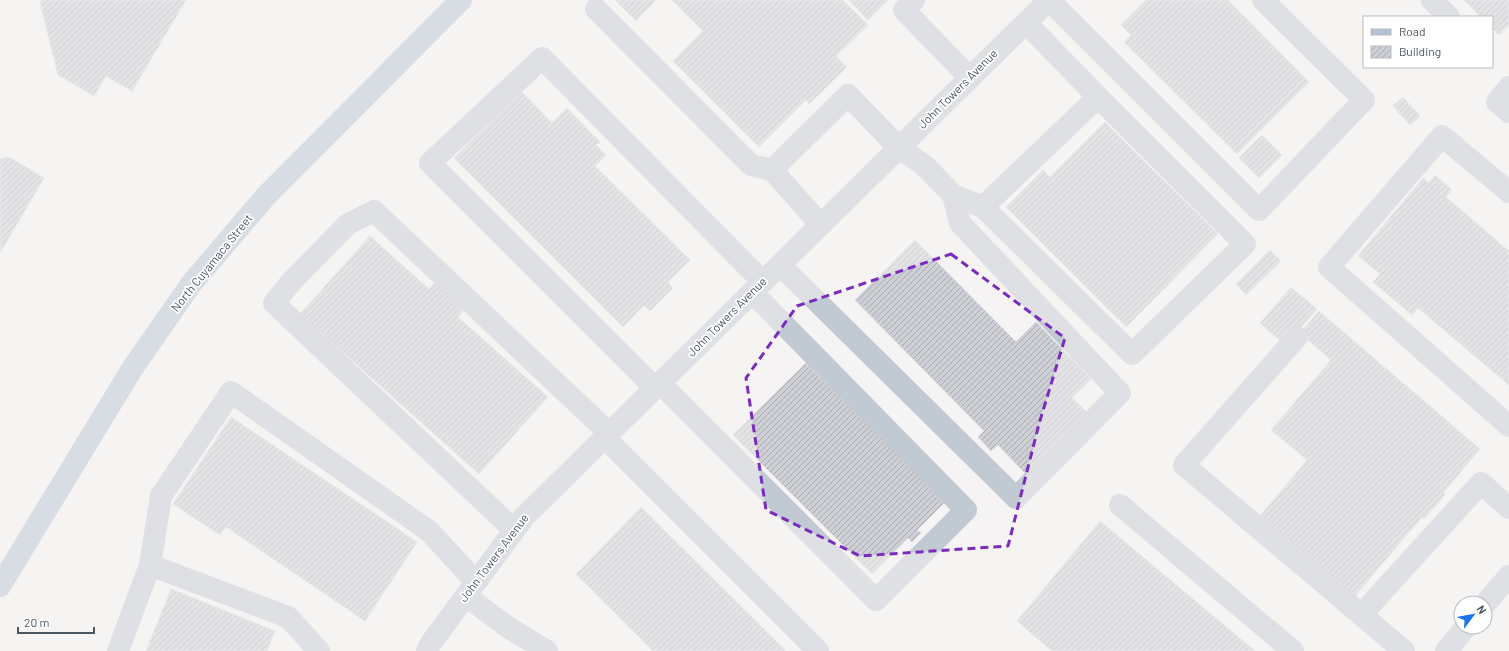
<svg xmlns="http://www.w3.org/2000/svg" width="1509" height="651" font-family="Barlow,sans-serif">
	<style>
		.building { fill: url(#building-hatch); stroke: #d7d9de }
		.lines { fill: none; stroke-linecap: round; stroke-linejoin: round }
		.minor { stroke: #c1cad2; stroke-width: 22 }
		.major { stroke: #b3c2d1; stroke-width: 22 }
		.marked { fill: none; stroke: #7b2cbf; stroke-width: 3; stroke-dasharray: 8 5; stroke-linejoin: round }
		.labels { text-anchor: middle; stroke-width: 3.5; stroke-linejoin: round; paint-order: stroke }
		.street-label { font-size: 12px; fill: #4a5661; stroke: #fff }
	</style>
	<defs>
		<pattern id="building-hatch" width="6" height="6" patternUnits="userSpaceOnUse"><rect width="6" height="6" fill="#cdcfd5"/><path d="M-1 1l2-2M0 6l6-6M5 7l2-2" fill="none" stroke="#a8abb0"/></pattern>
	</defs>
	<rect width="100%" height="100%" fill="#f5f3f3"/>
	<path class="building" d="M 42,0 L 186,0 L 132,91 L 106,76 L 94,96 L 58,75 L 40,2 Z
		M 615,0 L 654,0 L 655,1 L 636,21 Z
		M 672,0 L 843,0 L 868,25 L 836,56 L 847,67 L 809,104 L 806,100 L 759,147 L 673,61 L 703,31 Z
		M 849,0 L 888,0 L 868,20 Z
		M 1146,0 L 1228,0 L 1309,82 L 1237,154 L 1124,42 L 1131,35 L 1121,25 Z
		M 1464,0 L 1509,0 L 1509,25 L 1499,35 L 1492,28 L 1492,17 L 1481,17 Z
		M 521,91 L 552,123 L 567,108 L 600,142 L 596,145 L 606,155 L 595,166 L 690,260 L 668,282 L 673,288 L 650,311 L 644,305 L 623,327 L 454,158 Z
		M 1403,97 L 1420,116 L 1410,125 L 1393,106 Z
		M 1105,122 L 1218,234 L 1126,327 L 1006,207 L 1043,170 L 1050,177 Z
		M 1262,135 L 1282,155 L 1259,178 L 1239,158 Z
		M 9,157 L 44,178 L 0,253 L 0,159 Z
		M 1435,175 L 1452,190 L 1446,197 L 1509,251 L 1509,385 L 1418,308 L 1412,315 L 1373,282 L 1380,274 L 1358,256 L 1423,178 L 1429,183 Z
		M 370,236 L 429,289 L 444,273 L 473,299 L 458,317 L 548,397 L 479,474 L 300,314 Z
		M 915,240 L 1016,342 L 1036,322 L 1091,379 L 1072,398 L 1087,412 L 1026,474 L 998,445 L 991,451 L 978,437 L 984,431 L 855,300 Z
		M 1270,250 L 1281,261 L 1246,295 L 1236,284 Z
		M 1291,287 L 1317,309 L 1285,345 L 1260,323 Z
		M 1319,311 L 1480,449 L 1443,493 L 1445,495 L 1424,519 L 1422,517 L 1354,597 L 1260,516 L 1307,460 L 1271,430 L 1331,360 L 1300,333 Z
		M 806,363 L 945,502 L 917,530 L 921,533 L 912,542 L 908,538 L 872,574 L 733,435 Z
		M 231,417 L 417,542 L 365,621 L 226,527 L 220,535 L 173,504 Z
		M 641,507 L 786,651 L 653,651 L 576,574 Z
		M 1100,521 L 1255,651 L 1052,651 L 1017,621 Z
		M 171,589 L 275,631 L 267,651 L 146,651 Z"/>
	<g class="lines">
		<path class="minor" d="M 914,0 L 904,10 L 970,78
			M 1049,0 L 1259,210 L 1364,100 L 1263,0
			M 1432,0 L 1449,17
			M 596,9 L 751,165 L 772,170 L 821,225
			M 1509,87 L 1497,102 L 1509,112
			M 772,170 L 848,95 L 899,148 L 924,165 L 953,195 L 983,207 L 1098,97 L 1026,23
			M 1509,192 L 1442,136 L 1329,267 L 1509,426
			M 983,207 L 1132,354 L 1245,244 L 1098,97
			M 780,265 L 1016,498 L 1120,393 L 960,223 L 953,195
			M 1297,337 L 1184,465 L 1404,651
			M 660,383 L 876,600 L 966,510 L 752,292
			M 655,388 L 430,163 L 542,58 L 763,282
			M 605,438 L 818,651
			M 1120,505 L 1293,651
			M 514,530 L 274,303 L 292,281 L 348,224 L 374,211 L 609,433
			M 150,565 L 288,617 L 319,651
			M 466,596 L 509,628 L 547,651
			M 1485,604 L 1509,576
			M 1361,615 L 1481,483 L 1509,508
			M 118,651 L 150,565 L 161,496 L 231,392 L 429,531 L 476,582
			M 427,651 L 431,643 L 524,517 L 1049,0
			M 1446,651 L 1466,627"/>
		<path class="major" d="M 0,586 L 132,369 L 191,284 L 266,196 L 461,0"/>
	</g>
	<path d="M0 0H1509V651H0ZM 951,254 L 1065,338 L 1039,424 L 1008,546 L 860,556 L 766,510 L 746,378 L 797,306 Z" fill="#f5f3f3" fill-opacity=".55" fill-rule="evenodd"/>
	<path class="marked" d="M 951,254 L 1065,338 L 1039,424 L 1008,546 L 860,556 L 766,510 L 746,378 L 797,306 Z"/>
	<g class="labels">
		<g class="street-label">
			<text transform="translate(958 89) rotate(-45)" y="4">John Towers Avenue</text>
			<text transform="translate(212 263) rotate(-51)" y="4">North Cuyamaca Street</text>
			<text transform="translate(727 317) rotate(-45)" y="4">John Towers Avenue</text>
			<text transform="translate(494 558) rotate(-53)" y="4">John Towers Avenue</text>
		</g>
	</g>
	<rect x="1363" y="16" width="130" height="52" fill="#ffffff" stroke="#b7bbc0"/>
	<rect x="1371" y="29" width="20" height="6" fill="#b3c2d1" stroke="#b7bbc0"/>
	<text x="1399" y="36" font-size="12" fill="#4a5661">Road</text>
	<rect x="1371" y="46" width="20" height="12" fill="url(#building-hatch)" stroke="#b7bbc0"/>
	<text x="1399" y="56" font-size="12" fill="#4a5661">Building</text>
	<g transform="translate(1473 615) rotate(58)"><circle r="19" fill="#ffffff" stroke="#b7bbc0"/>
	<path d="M0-3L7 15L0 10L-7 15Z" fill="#1a73e8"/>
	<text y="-6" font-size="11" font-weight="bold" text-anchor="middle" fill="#4a5661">N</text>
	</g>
	<path d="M18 627v6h76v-6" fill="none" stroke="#4a5661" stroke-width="2"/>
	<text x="24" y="627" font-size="12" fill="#4a5661" stroke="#ffffff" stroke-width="3" paint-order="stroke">20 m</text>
</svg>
